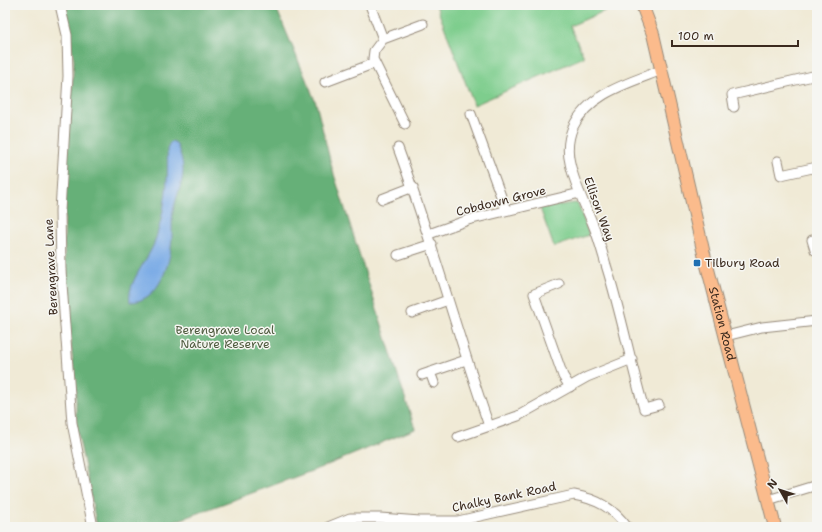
<svg xmlns="http://www.w3.org/2000/svg" width="822" height="532" font-family="'Shantell Sans',sans-serif">
	<style>
		.green { fill: #7ecd8d; stroke: #5c7c56 }
		.forest { fill: #66b078; stroke: #506d4b }
		.water { fill: #7cace6; stroke: #5c6b82 }
		.lines { fill: none; stroke-linecap: round; stroke-linejoin: round }
		.minor-casing { stroke: #968a7a; stroke-width: 11 }
		.major-casing { stroke: #968a7a; stroke-width: 14 }
		.minor { stroke: #fff; stroke-width: 9 }
		.major { stroke: #fbbb8c; stroke-width: 12 }
		.poi-dot { fill: #1f6fb2; stroke: #f6f6f2; stroke-width: 1.5 }
		.labels { text-anchor: middle; stroke-width: 3; stroke-linejoin: round; paint-order: stroke }
		.street-label { font-size: 12px; fill: #3b2a1e; stroke: #f6f6f2 }
		.poi-label { font-size: 12px; fill: #3b2a1e; stroke: #f6f6f2; text-anchor: start }
		.park-label { font-size: 12px; fill: #4f5b3f; stroke: #f6f6f2 }
	</style>
	<rect width="100%" height="100%" fill="#f6f6f2"/>
	<filter id="ink" filterUnits="userSpaceOnUse"><feTurbulence type="fractalNoise" baseFrequency=".025" numOctaves="2"/><feDisplacementMap in="SourceGraphic" scale="8" xChannelSelector="R" yChannelSelector="G"/><feConvolveMatrix kernelMatrix="1 2 1 2 8 2 1 2 1" color-interpolation-filters="sRGB"/></filter>
	<filter id="wash" filterUnits="userSpaceOnUse"><feTurbulence type="fractalNoise" baseFrequency=".012" numOctaves="4" result="noise"/><feDisplacementMap in="SourceGraphic" scale="16" xChannelSelector="R" yChannelSelector="G"/><feGaussianBlur stdDeviation="0.9" result="paint"/><feColorMatrix in="noise" values="0 0 0 0 0 0 0 0 0 0 0 0 0 0 0 0 0 1.4 0 .05"/><feComposite in="paint" operator="in"/></filter>
	<g filter="url(#wash)">
		<rect width="100%" height="100%" fill="#f0ead6"/>
		<path class="green" d="M 436,5 L 618,5 L 570,26 L 584,57 L 474,105 Z
			M 575,203 L 578,204 L 589,235 L 554,247 L 540,208 Z"/>
		<path class="forest" d="M 65,5 L 275,5 L 316,103 L 332,168 L 415,429 L 325,466 L 160,527 L 97,527 L 76,424 L 76,392 L 67,307 L 64,246 L 66,162 L 74,61 Z"/>
		<path class="water" d="M 172,141 L 176,143 C 190,174 180,182 173,211 C 171,223 173,237 171,248 C 168,271 156,302 130,302 C 126,283 149,259 155,241 C 165,210 169,181 167,149 L 169,144 Z"/>
	</g>
	<g filter="url(#ink)">
		<g class="lines">
			<defs>
				<path id="minor" d="M 60,5 L 67,35 L 68,76 L 60,211 L 61,270 L 72,423 L 93,527
					M 370,5 L 383,39 L 374,51 L 373,59 L 405,124
					M 383,39 L 423,24
					M 325,82 L 375,63
					M 734,107 L 732,95 L 817,75
					M 471,114 L 506,210
					M 398,148 C 432,240 457,334 489,426
					M 778,161 L 781,175 L 817,167
					M 382,199 L 413,187
					M 429,234 L 468,220 L 580,193
					M 812,240 L 815,250 L 817,250
					M 398,255 L 432,244
					M 559,284 L 534,294 L 563,376 L 570,387
					M 412,313 L 448,300
					M 726,336 L 762,327 L 817,321
					M 430,372 L 434,383
					M 422,375 L 466,360
					M 659,405 L 644,409 C 630,361 621,312 606,265 C 602,251 598,236 592,222 C 584,203 574,183 570,163 C 567,151 568,139 573,127 C 589,93 629,83 662,70
					M 458,437 L 518,416 L 587,377 L 632,359
					M 768,500 L 817,485
					M 328,527 L 350,518 L 380,518 L 420,521 L 458,521 L 574,495 C 597,499 613,508 627,527"/>
				<g id="major">
					<path id="s1" d="M 642,5 L 653,34 L 704,254 L 775,527"/>
				</g>
			</defs>
			<use href="#minor" class="minor-casing"/>
			<use href="#major" class="major-casing"/>
			<use href="#minor" class="minor"/>
			<use href="#major" class="major"/>
		</g>
	</g>
	<rect class="poi-dot" x="693" y="259" width="8" height="8" rx="2"/>
	<g class="labels">
		<g class="street-label">
			<text transform="translate(501 201) rotate(-14)" y="4">Cobdown Grove</text>
			<text transform="translate(599 209) rotate(70)" y="4">Ellison Way</text>
			<text transform="translate(51 267) rotate(-93)" y="4">Berengrave Lane</text>
			<text dy="4" stroke="none"><textPath href="#s1" startOffset="329">Station Road</textPath></text>
			<text transform="translate(504 497) rotate(-12)" y="4">Chalky Bank Road</text>
		</g>
		<g class="poi-label">
			<text x="705" y="267">Tilbury Road</text>
		</g>
		<g class="park-label">
			<text x="225" y="334">Berengrave Local<tspan x="225" dy="14">Nature Reserve</tspan></text>
		</g>
	</g>
	<rect width="822" height="532" fill="none" stroke="#f6f6f2" stroke-width="20"/>
	<g transform="translate(780 490) rotate(309)" stroke="#f6f6f2" stroke-width="3" paint-order="stroke">
	<path d="M0-3L7 15L0 10L-7 15Z" fill="#3b2a1e"/>
	<text y="-6" font-size="11" font-weight="bold" text-anchor="middle" fill="#3b2a1e">N</text>
	</g>
	<path d="M672 40v6h126v-6" fill="none" stroke="#3b2a1e" stroke-width="2"/>
	<text x="678" y="40" font-size="12" fill="#3b2a1e" stroke="#f6f6f2" stroke-width="3" paint-order="stroke">100 m</text>
</svg>
